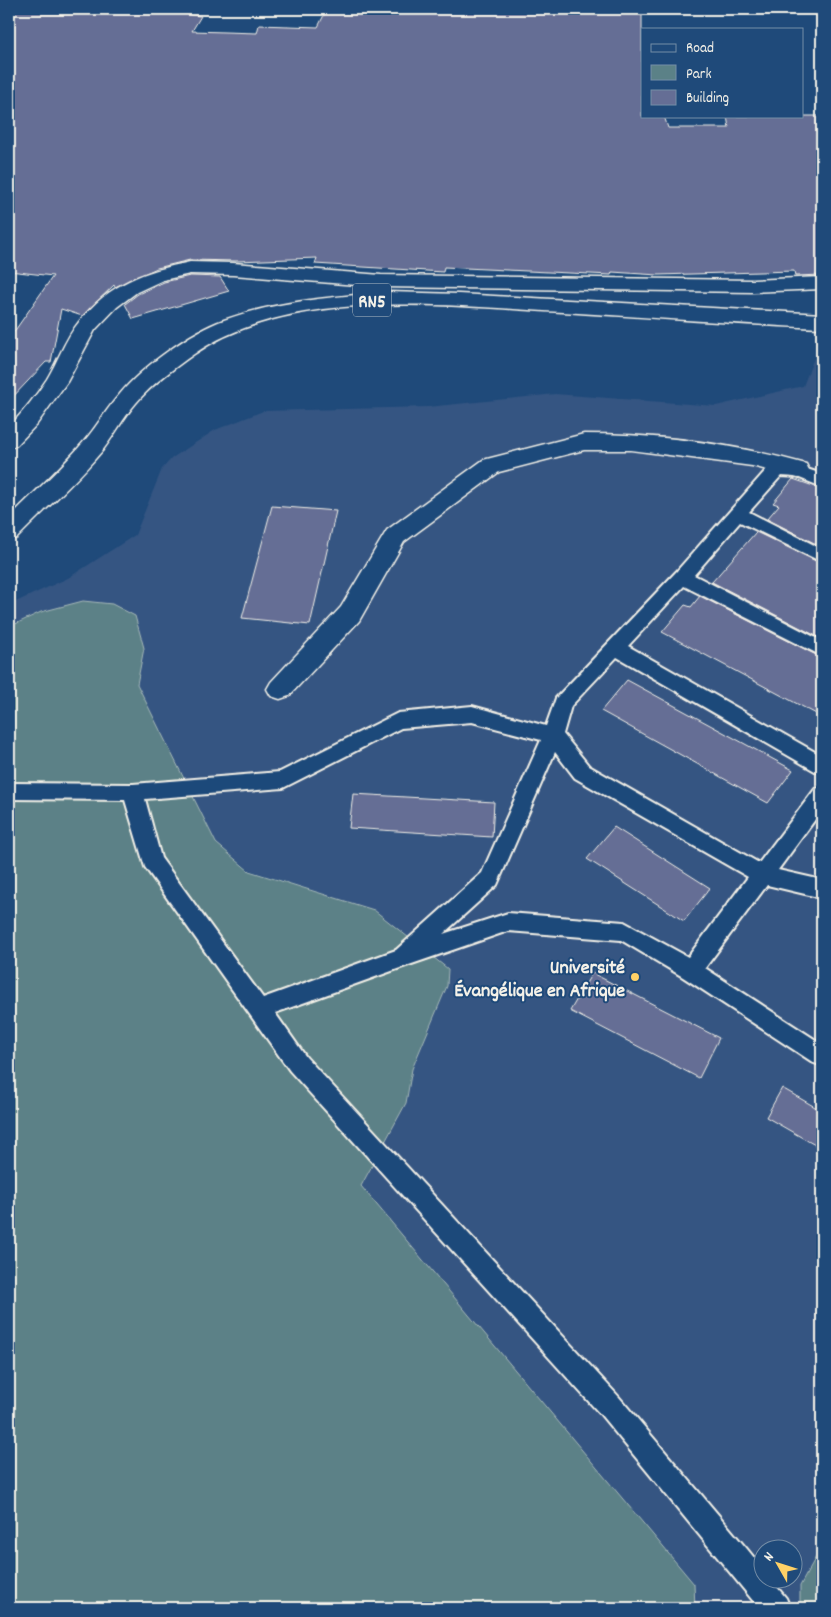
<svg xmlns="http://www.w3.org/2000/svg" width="831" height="1617" font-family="Dekko,sans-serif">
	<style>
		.built { fill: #345582; fill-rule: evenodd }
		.green { fill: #5b8187; stroke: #a8b9b8 }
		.building { fill: #656e95; stroke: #f4f1e8 }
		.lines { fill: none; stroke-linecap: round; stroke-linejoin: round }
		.lane-casing { stroke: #f4f1e8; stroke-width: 4 }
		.street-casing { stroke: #f4f1e8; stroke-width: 3 }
		.highway-casing { stroke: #f4f1e8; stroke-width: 3 }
		.lane { fill: #1f4a7a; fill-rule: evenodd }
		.street { fill: #1f4a7a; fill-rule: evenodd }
		.highway { fill: #1f4a7a; fill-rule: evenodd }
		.poi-dot { fill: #ffd166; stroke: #1f4a7a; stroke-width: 2 }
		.labels { text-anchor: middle; stroke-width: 4; stroke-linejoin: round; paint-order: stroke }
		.shield { fill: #1f4a7a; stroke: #b4bfc7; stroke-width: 1 }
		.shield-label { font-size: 19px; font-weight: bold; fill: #f4f1e8 }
		.poi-label { font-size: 20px; font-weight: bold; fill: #f4f1e8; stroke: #1f4a7a; text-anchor: end }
	</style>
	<rect width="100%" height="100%" fill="#1f4a7a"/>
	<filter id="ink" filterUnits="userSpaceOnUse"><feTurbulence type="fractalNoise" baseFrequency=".02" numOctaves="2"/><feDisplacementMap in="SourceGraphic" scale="10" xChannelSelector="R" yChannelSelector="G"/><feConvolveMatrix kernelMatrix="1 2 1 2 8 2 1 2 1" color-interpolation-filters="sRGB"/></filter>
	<g filter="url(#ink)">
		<path class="built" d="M 814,358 L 822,358 L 822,1546 L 800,1586 L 800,1608 L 695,1608 L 694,1584 L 360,1186 L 406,1103 L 412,1069 L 447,986 L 448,969 L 374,910 L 249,870 L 216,843 L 137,684 L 144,648 L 41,612 L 9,627 L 9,605 L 68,578 L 135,535 L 162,469 L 172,458 L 215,430 L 263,411 L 427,407 L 555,394 L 716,406 L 803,386 ZM 764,1550 L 794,1550 L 794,1580 L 764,1580 Z"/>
		<path class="green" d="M 83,601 L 112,604 L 135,616 L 144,648 L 137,684 L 216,843 L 249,871 L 374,910 L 448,969 L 447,986 L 412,1069 L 406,1103 L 361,1186 L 694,1584 L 695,1608 L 9,1608 L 9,627 L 41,612 Z
			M 822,1546 L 822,1608 L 800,1608 L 800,1586 Z"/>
		<path class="building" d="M 9,9 L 179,9 L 177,13 L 201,16 L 192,31 L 257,33 L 259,25 L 318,27 L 327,9 L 491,9 L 557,13 L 557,10 L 642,9 L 642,116 L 664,116 L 668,128 L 729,128 L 727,116 L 822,116 L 822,275 L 795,276 L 794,271 L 658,275 L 612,272 L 611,275 L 444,267 L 443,272 L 315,264 L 317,258 L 237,261 L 190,260 L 157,268 L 115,287 L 114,285 L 82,316 L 61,309 L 51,362 L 46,362 L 9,401 L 9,339 L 53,276 L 9,271 Z
			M 190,276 L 220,277 L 229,291 L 133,319 L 125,304 L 138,294 L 164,282 Z
			M 793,479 L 822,489 L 822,547 L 767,519 L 779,505 L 773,503 Z
			M 272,506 L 336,511 L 310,625 L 242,618 Z
			M 756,532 L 822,564 L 822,639 L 712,582 Z
			M 700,596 L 822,658 L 822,717 L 662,632 L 685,605 L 691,607 Z
			M 627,680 L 793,770 L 768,803 L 601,711 Z
			M 353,794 L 494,802 L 492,837 L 349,828 Z
			M 614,827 L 710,888 L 684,921 L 587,859 Z
			M 592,973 L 719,1038 L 699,1078 L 570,1011 Z
			M 782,1088 L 822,1111 L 822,1149 L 766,1117 Z"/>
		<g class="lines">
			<defs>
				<path id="lane" d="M 786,464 L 798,466 L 822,474 L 822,487 L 797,477 L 781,476 L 749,512 L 822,549 L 822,562 L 740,522 L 694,575 L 822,641 L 822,656 L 684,586 L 628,646 L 822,756 L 822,773 L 815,771 L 617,657 L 571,706 L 563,734 L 589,766 L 759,863 L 815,789 L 822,787 L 822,810 L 778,870 L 822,880 L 822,898 L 767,885 L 705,968 L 822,1044 L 822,1066 L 814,1063 L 683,977 L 621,940 L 508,931 L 403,967 L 275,1013 L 306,1057 L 619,1397 L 747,1549 L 764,1570 L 764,1580 L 771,1580 L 786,1598 L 790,1608 L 759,1608 L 601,1415 L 290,1071 L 145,867 L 125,800 L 9,799 L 9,783 L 133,784 L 280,772 L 398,713 L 472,706 L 546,726 L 556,698 L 676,572 L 767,469 ZM 472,722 L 541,740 L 482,873 L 396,950 L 263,998 L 161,858 L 145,799 L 283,788 L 401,728 ZM 555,752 L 575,778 L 748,877 L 688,957 L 624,922 L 508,913 L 443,934 L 497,885 Z"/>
				<path id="street" d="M 190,262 L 233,263 L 381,275 L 753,280 L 822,277 L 822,289 L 753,292 L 381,287 L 233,275 L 190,274 L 163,280 L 137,292 L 117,307 L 95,330 L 67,382 L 37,424 L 17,445 L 9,448 L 9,427 C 23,412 36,396 47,379 C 58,361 65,339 79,322 C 110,283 143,272 190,262 Z
					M 584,434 C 658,434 735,444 806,464 L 809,470 L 806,476 L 798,478 L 752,466 L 631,450 L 584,450 L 499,472 L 404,542 L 359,621 L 289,696 L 280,699 L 271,696 L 267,689 L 271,682 L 341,607 L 387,530 L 483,460 Z"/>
				<path id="highway" d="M 388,292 L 459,294 L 822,314 L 822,328 C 736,324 649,317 562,312 C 449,306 292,286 194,354 C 174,368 152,384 136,403 C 123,418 114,436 102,451 C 76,482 45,509 17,538 L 9,540 L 9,518 C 34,492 63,467 86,439 C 98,425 107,408 120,394 C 142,367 192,331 224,320 C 277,301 333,297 388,292 Z"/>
			</defs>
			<use href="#lane" class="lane-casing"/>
			<use href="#street" class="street-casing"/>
			<use href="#highway" class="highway-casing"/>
			<use href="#lane" class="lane"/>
			<use href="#street" class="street"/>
			<use href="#highway" class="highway"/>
		</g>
	</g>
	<circle class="poi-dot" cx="635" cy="977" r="5"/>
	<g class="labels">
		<rect class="shield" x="353" y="283.5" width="38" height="33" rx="4"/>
		<g class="shield-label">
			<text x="372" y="307">RN5</text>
		</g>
		<g class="poi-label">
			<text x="625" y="973">Université<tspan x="625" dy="23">Évangélique en Afrique</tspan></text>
		</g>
	</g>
	<rect width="831" height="1617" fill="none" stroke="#1f4a7a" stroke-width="30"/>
	<rect x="15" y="15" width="801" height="1587" fill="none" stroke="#f4f1e8" stroke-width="2" filter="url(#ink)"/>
	<rect x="641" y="28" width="162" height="90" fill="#1f4a7a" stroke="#748da6"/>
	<rect x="651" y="44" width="25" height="8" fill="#1f4a7a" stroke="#748da6"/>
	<text x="686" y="52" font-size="15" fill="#f4f1e8">Road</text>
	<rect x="651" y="65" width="25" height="15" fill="#5b8187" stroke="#748da6"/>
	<text x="686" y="78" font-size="15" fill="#f4f1e8">Park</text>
	<rect x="651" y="90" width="25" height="15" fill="#656e95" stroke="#748da6"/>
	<text x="686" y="102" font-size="15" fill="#f4f1e8">Building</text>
	<g transform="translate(778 1564) rotate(309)"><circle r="24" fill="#1f4a7a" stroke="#748da6"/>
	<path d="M0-4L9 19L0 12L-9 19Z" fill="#ffd166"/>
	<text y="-8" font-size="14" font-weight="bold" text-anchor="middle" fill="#f4f1e8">N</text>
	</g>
</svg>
